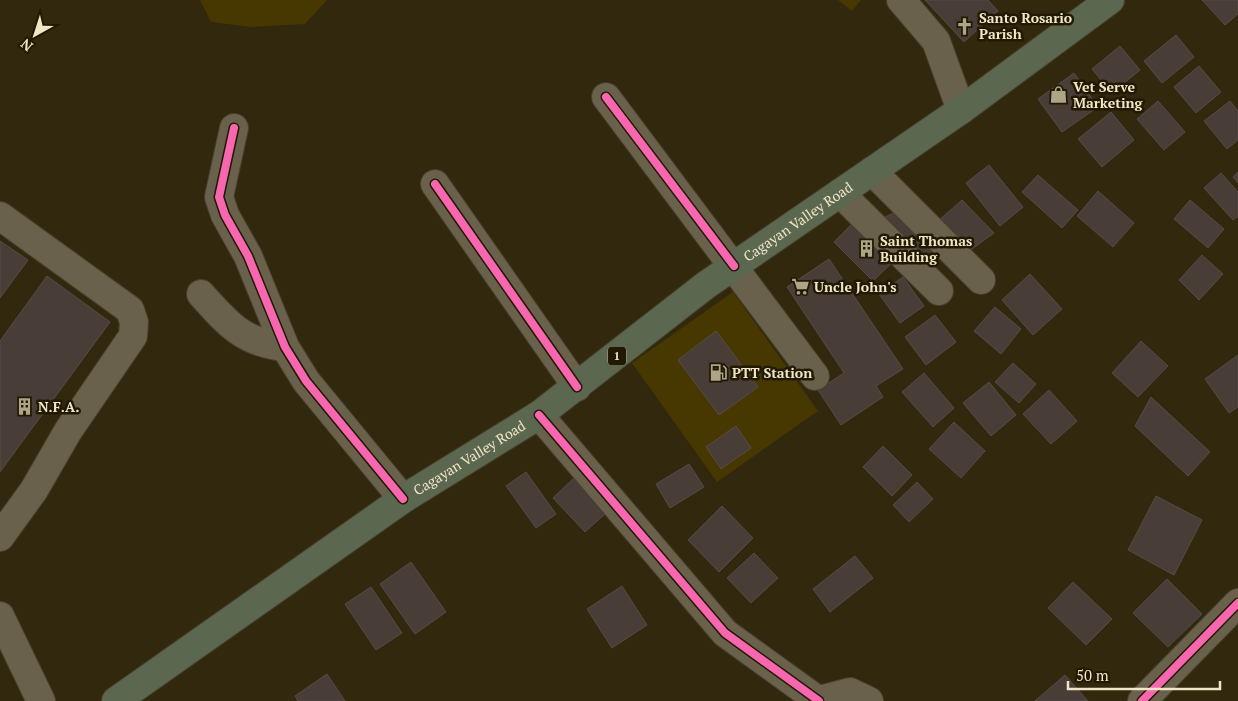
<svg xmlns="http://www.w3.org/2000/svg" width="1238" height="701" font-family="'PT Serif',serif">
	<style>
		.built { fill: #473802 }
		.building { fill: #493d38; stroke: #574b47 }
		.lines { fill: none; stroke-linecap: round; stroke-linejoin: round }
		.minor-casing { stroke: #48412e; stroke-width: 30 }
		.highway-casing { stroke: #48412e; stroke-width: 30 }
		.minor { stroke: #69614c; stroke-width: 28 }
		.highway { stroke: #5c674f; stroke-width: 28 }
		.cycleway-casing { stroke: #211902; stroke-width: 11 }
		.cycleway { stroke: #f766af; stroke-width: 8 }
		.labels { text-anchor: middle; stroke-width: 5; stroke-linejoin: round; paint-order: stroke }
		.shield { fill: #211902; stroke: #b3a88d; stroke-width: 1 }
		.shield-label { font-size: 12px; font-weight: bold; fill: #f1e6c8 }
		.poi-label { font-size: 14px; font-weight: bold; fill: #f1e6c8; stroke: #211902; text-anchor: start }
		.street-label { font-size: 14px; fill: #f1e6c8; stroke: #211902 }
	</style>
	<rect width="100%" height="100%" fill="#31280e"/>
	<path class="built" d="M 200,0 L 327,0 L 305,24 L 251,27 L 211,22 Z
		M 838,0 L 861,0 L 852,11 Z
		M 733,292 L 818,411 L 717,482 L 632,363 Z"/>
	<path class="building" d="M 925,0 L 988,0 L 998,11 L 964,42 Z
		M 1202,0 L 1238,0 L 1238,14 L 1225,25 Z
		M 1176,35 L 1194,57 L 1162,83 L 1144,61 Z
		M 1120,46 L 1140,70 L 1112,93 L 1092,69 Z
		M 1199,66 L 1221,92 L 1196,113 L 1174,87 Z
		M 1074,73 L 1098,107 L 1062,132 L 1038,99 Z
		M 1158,101 L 1185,132 L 1164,150 L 1137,119 Z
		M 1230,101 L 1238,111 L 1238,140 L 1227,149 L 1204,121 Z
		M 1111,112 L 1134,140 L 1102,167 L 1078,139 Z
		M 989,165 L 1023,207 L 1000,226 L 966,183 Z
		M 1238,172 L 1238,183 L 1233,177 Z
		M 1221,173 L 1238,192 L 1238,216 L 1233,220 L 1204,188 Z
		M 1038,175 L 1078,210 L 1062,228 L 1022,192 Z
		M 1098,191 L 1134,223 L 1113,247 L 1077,216 Z
		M 962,200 L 994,233 L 969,251 L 937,222 Z
		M 1190,200 L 1224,229 L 1208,248 L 1174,219 Z
		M 900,210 L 939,253 L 927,265 L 883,218 Z
		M 859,217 L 898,257 L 873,281 L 834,242 Z
		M 0,241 L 28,260 L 0,298 Z
		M 1202,255 L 1223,274 L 1199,300 L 1179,280 Z
		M 829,259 L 903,369 L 876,386 L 883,397 L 841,425 L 818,390 L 844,373 L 787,287 Z
		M 1030,274 L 1062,309 L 1033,335 L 1002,300 Z
		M 47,276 L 110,322 L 0,472 L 0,341 Z
		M 903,277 L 924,306 L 900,323 L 879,294 Z
		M 995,307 L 1021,329 L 1001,354 L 974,331 Z
		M 935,315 L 956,342 L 926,365 L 905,337 Z
		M 716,331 L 758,387 L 719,415 L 678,360 Z
		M 1141,341 L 1168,366 L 1138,397 L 1112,373 Z
		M 1238,355 L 1238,407 L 1229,413 L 1205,379 Z
		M 1013,363 L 1036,384 L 1019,403 L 995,382 Z
		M 924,373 L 954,408 L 933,427 L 902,392 Z
		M 989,382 L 1016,415 L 991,436 L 963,403 Z
		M 1049,390 L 1077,421 L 1051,444 L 1023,414 Z
		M 1151,397 L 1210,452 L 1188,476 L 1135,426 Z
		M 954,422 L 985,451 L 961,478 L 929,449 Z
		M 736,426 L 751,448 L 721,469 L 706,447 Z
		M 883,446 L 912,475 L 892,496 L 863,467 Z
		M 689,464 L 704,487 L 670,508 L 656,484 Z
		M 526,472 L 556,514 L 536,528 L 506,486 Z
		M 575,477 L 607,512 L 585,532 L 553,498 Z
		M 917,482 L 933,499 L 909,522 L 893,505 Z
		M 1156,496 L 1202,520 L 1174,575 L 1128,550 Z
		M 722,506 L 753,538 L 719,572 L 688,540 Z
		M 754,553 L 778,578 L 751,603 L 727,578 Z
		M 855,556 L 873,578 L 830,612 L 813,589 Z
		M 411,562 L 446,612 L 415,634 L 380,584 Z
		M 1167,579 L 1202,614 L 1168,647 L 1133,613 Z
		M 1073,582 L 1112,619 L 1086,645 L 1048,608 Z
		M 622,586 L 647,625 L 612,648 L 587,609 Z
		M 371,587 L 402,633 L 376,650 L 345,604 Z
		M 327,674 L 345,701 L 298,701 L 295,696 Z
		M 1065,675 L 1088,701 L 1035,701 Z"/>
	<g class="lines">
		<defs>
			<path id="minor" d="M 901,0 L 936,41 L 961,110
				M 606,97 L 815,376
				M 234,128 L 219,197 L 225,215 L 248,256 L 285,347 L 306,381 L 403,499
				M 872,171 L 981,280
				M 435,184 L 577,387
				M 840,193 L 939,291
				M 0,216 L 130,310 L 134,322 L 133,336 L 68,431 L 34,490 L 0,537
				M 201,294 C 227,323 243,343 285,347
				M 539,415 L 725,633 L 819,701
				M 0,616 L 41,701
				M 819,700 L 850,692 L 869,701
				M 1142,701 L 1238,603"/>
			<g id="highway">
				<path id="s1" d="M 116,701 L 403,499 L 539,415 L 706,285 L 961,110 L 1110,0"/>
			</g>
		</defs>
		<use href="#minor" class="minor-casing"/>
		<use href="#highway" class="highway-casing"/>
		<use href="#minor" class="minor"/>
		<use href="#highway" class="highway"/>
		<defs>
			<path id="cycleway" d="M 606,97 L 734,266
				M 234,128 L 219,197 L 225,215 L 248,256 L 285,347 L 306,381 L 403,499
				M 435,184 L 577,387
				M 539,415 L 725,633 L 819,701
				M 1142,701 L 1238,603"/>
		</defs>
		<use href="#cycleway" class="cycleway-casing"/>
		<use href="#cycleway" class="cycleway"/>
	</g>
	<defs>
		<symbol id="church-bare" viewBox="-9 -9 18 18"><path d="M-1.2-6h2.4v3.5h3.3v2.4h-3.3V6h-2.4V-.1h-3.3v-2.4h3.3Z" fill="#aea487" stroke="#211902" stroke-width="2.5" paint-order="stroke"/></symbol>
		<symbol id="shop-bare" viewBox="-9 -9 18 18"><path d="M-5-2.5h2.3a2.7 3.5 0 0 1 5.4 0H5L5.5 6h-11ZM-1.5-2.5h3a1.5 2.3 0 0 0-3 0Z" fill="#aea487" stroke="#211902" stroke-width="2.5" paint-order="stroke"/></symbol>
		<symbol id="building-bare" viewBox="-9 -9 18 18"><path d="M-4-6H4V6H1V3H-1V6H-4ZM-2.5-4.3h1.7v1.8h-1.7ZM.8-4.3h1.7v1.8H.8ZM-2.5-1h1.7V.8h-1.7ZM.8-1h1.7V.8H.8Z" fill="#aea487" stroke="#211902" stroke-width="2.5" paint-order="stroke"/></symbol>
		<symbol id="supermarket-bare" viewBox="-9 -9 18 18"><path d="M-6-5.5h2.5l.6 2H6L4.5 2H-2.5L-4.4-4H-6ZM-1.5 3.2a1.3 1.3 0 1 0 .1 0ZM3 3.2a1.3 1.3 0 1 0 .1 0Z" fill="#aea487" stroke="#211902" stroke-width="2.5" paint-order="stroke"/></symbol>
		<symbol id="fuel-bare" viewBox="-9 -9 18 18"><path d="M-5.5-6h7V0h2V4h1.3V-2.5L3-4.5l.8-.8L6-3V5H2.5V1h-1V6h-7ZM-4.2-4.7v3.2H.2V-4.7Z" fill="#aea487" stroke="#211902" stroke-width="2.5" paint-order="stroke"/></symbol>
	</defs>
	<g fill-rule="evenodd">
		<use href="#church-bare" x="952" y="14" width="25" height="25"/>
		<use href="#shop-bare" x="1046" y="82" width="25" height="25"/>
		<use href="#building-bare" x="854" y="236" width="25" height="25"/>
		<use href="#supermarket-bare" x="788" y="274" width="25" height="25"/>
		<use href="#fuel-bare" x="706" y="360" width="25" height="25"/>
		<use href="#building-bare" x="12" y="394" width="25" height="25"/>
	</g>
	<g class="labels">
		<rect class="shield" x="608" y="346.5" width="18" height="19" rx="4"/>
		<g class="shield-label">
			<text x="617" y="360">1</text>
		</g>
		<g class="poi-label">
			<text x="979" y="23">Santo Rosario<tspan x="979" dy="16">Parish</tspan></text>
			<text x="1073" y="92">Vet Serve<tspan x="1073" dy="16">Marketing</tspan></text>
			<text x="880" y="246">Saint Thomas<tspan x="880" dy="16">Building</tspan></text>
			<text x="814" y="292">Uncle John's</text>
			<text x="732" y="378">PTT Station</text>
			<text x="38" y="412">N.F.A.</text>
		</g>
		<g class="street-label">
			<text dy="5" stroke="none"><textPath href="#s1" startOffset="834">Cagayan Valley Road</textPath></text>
			<text dy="5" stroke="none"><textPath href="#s1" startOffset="429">Cagayan Valley Road</textPath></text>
		</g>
	</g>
	<g transform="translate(35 35) rotate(219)" stroke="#211902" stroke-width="4" paint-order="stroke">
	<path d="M0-4L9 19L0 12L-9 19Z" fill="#f1e6c8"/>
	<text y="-8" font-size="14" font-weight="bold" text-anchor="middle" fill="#f1e6c8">N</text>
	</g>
	<path d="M1068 681v8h152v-8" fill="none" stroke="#f1e6c8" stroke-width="2.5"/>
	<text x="1076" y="681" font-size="15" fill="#f1e6c8" stroke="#211902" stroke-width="4" paint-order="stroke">50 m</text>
</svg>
